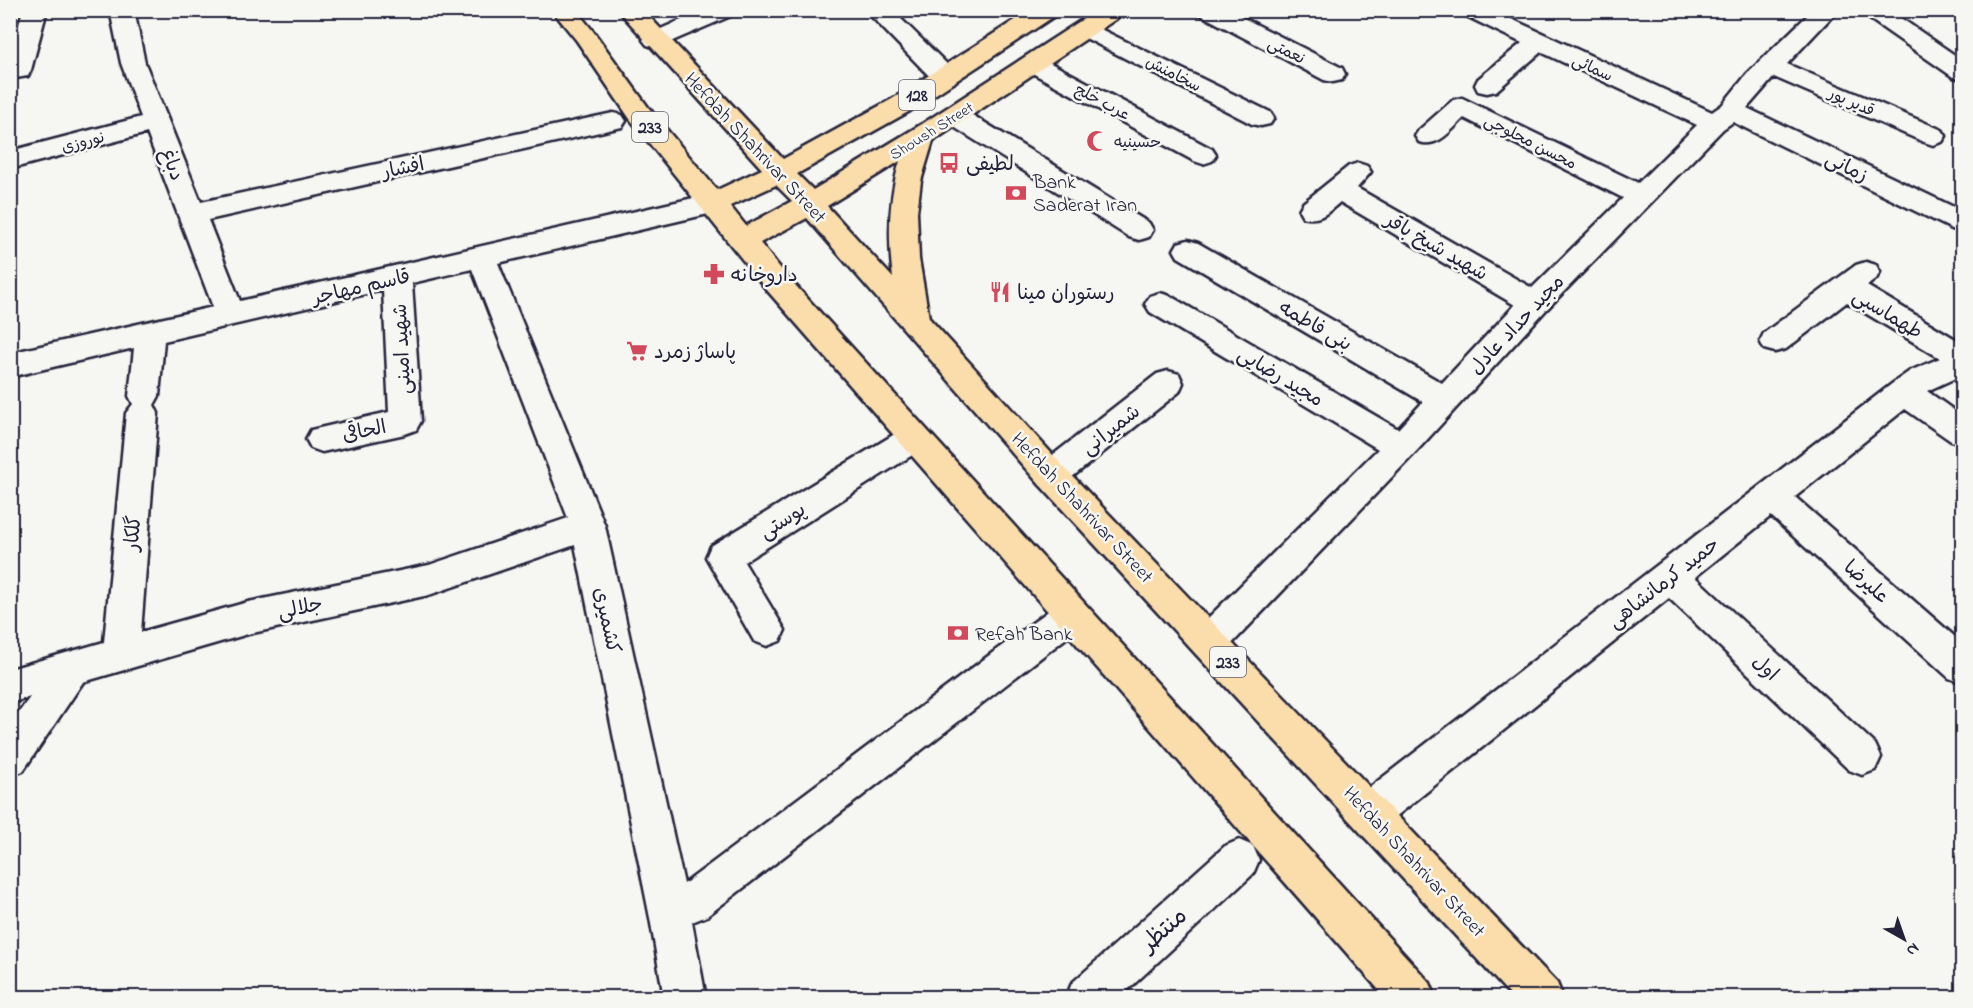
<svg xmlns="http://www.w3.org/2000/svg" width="1973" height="1008" font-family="'Indie Flower','Playpen Sans Arabic',sans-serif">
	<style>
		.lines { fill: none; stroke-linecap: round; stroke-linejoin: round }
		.minor-casing { stroke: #22223b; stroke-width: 5 }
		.major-casing { stroke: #22223b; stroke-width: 5 }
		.minor { fill: #f6f6f2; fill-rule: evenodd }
		.major { fill: #faddab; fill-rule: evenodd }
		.labels { text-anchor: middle; stroke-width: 5; stroke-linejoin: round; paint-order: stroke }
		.far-street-label { font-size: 16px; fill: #22223b; stroke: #f6f6f2 }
		.far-poi-label { font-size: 16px; fill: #22223b; stroke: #f6f6f2; text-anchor: start }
		.shield { fill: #f6f6f2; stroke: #626272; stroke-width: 1.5 }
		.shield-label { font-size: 18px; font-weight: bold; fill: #22223b }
		.street-label { font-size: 20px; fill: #22223b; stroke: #f6f6f2 }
		.poi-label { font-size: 20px; fill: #22223b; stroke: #f6f6f2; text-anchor: start }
		.near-street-label { font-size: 24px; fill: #22223b; stroke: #f6f6f2 }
	</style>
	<rect width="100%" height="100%" fill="#f6f6f2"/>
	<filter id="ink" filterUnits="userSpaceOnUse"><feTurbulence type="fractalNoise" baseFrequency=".0167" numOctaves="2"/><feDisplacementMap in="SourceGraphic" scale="12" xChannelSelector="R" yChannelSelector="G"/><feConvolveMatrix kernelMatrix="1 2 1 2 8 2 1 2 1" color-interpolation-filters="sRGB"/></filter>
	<g filter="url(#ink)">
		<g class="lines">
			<defs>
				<path id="minor" d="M 23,10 L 47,10 L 31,70 L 28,76 L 10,79 L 10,56 Z
					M 110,10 L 134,10 L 145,63 L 201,202 L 613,113 L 622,115 L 626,121 L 622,127 L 613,129 L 208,220 L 240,301 L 711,194 L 721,197 L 725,204 L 721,211 L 498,263 L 605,526 L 684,884 L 1059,603 L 1071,598 L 1083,603 L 1089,614 L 1083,625 L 707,916 L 692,922 L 706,998 L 664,998 L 650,918 L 575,545 L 429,595 L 248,634 L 83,682 L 23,771 L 10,776 L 10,725 L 30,697 L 10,703 L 10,669 L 104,642 L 126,413 L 133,404 L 129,396 L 134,348 L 10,377 L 10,353 L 213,307 L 147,133 L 10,169 L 10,151 L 141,117 L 121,63 ZM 472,269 L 568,518 L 429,565 L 248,602 L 141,632 L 158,413 L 154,405 L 159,396 L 164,341 L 383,290 L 389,412 L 311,430 L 306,439 L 311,448 L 322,452 L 405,434 L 416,430 L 421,421 L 412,283 Z
					M 704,10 L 736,10 L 733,15 L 663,45 L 655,47 L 647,45 L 643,40 L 647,35 Z
					M 871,10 L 892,10 L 954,71 L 957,77 L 954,83 L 945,85 L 936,83 L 873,18 L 869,13 Z
					M 1198,10 L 1228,10 L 1342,68 L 1345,74 L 1342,80 L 1333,82 L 1324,80 L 1201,15 Z
					M 1461,10 L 1492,10 L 1712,112 L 1722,105 L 1747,74 L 1813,10 L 1838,10 L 1787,64 L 1942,130 L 1946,136 L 1942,142 L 1933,145 L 1924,142 L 1774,77 L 1747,108 L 1962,211 L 1962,232 L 1952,229 L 1733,122 L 1723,129 L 1545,311 L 1412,456 L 1222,654 L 1209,658 L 1196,654 L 1191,642 L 1196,630 L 1378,449 L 1150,312 L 1145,304 L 1150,296 L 1160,293 L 1170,296 L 1398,429 L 1423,402 L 1178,257 L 1174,250 L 1178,243 L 1188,240 L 1198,243 L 1442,383 L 1515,305 L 1340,202 C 1327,213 1320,222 1303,217 L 1299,210 L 1303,203 L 1349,166 L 1358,163 L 1367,166 L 1371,172 L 1357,188 L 1532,288 L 1623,198 L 1464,118 C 1451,130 1439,148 1419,142 L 1415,136 L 1419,130 L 1453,100 L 1462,98 L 1638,183 L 1697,125 L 1541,52 L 1496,91 L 1487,93 L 1478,91 L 1475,85 L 1478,79 L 1522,43 L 1464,15 Z
					M 1861,10 L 1889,10 L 1962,60 L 1962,79 L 1953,77 L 1864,15 Z
					M 1086,22 L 1270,112 L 1274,118 L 1270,124 L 1261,126 L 1252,124 L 1078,34 L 1074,29 L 1078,24 Z
					M 1034,56 L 1043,59 L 1212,149 L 1216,155 L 1212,161 L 1203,164 L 1194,161 L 1025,69 L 1022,64 L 1025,59 Z
					M 955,108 L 964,110 L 1149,223 L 1153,230 L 1149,237 L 1139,240 L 1129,237 L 946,122 L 942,116 L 946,110 Z
					M 1866,262 L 1876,265 L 1880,272 L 1876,279 L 1867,286 L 1962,343 L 1962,375 L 1927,391 L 1962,416 L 1962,445 L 1951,441 L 1905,409 L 1795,497 L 1962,643 L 1962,683 L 1949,678 L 1771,516 L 1695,577 L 1875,744 L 1881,757 L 1875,770 L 1862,775 L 1849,770 L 1669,598 L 1384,826 L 1370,831 L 1356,826 L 1351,812 L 1356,798 L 1893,383 L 1910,371 L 1940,358 L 1847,302 L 1786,349 L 1775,352 L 1764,349 L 1760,341 L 1764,333 L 1856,265 Z
					M 1168,371 L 1179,374 L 1183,383 L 1179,392 L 1062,485 L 1051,489 L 1040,485 L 1035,475 L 1040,465 L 1157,374 Z
					M 914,425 L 925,429 L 930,438 L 925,447 L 744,562 L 785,630 L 780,641 L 767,646 L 754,641 L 706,557 L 711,546 L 903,429 Z
					M 1239,840 L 1253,846 L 1259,860 L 1253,874 L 1119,998 L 1066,998 L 1072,983 L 1225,846 Z"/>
				<path id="major" d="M 552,10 L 576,10 L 593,31 L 648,107 L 717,190 L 762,169 L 618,10 L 643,10 L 783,159 L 892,99 L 1031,10 L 1059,10 L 1056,15 L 910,111 L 797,174 L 813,190 L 922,124 L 1097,10 L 1125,10 L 1122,15 L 933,141 L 921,181 L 917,212 L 919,259 L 929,318 L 1062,465 L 1557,983 L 1563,998 L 1513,998 L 1040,485 L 807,218 L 760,243 L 786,275 L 1430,983 L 1436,998 L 1386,998 L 766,289 L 630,119 L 577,41 ZM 900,161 C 888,200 888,238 893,278 L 827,206 ZM 776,185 L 792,201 L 746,226 L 730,206 Z"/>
			</defs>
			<use href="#minor" class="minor-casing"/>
			<use href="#major" class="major-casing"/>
			<use href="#minor" class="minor"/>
			<use href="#major" class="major"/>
		</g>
	</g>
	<defs>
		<symbol id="mosque-bare" viewBox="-9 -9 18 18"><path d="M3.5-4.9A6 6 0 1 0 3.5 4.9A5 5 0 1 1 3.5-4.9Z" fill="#d1495b" stroke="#f6f6f2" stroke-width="2.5" paint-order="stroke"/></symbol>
		<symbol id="bus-bare" viewBox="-9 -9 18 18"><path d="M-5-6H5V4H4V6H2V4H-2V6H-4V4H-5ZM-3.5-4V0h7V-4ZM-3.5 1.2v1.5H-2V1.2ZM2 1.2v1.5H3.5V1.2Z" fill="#d1495b" stroke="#f6f6f2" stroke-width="2.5" paint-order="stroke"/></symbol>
		<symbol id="bank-bare" viewBox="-9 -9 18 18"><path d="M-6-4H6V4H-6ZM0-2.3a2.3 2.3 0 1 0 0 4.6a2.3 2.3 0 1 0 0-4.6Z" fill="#d1495b" stroke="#f6f6f2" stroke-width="2.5" paint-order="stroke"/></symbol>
		<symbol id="pharmacy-bare" viewBox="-9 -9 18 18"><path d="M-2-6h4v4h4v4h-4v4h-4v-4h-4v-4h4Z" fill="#d1495b" stroke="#f6f6f2" stroke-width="2.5" paint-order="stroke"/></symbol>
		<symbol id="restaurant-bare" viewBox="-9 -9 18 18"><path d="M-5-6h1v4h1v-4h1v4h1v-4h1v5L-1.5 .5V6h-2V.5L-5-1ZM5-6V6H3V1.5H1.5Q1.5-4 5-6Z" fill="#d1495b" stroke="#f6f6f2" stroke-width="2.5" paint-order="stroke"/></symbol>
		<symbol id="supermarket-bare" viewBox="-9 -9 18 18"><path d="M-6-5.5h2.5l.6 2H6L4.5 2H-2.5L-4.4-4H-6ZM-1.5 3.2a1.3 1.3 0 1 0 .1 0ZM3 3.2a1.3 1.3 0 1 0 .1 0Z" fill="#d1495b" stroke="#f6f6f2" stroke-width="2.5" paint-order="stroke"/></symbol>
	</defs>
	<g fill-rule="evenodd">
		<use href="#mosque-bare" x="1082" y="126" width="30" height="30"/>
		<use href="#bus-bare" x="934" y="148" width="30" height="30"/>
		<use href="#bank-bare" x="1001" y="178" width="30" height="30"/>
		<use href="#pharmacy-bare" x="699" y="259" width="30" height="30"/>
		<use href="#restaurant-bare" x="985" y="277" width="30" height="30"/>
		<use href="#supermarket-bare" x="622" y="336" width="30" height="30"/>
		<use href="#bank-bare" x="943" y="618" width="30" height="30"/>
	</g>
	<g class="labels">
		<g class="far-street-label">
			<text transform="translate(1287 50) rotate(27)" y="6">نعمتی</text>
			<text transform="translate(1593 67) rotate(25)" y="6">سمائی</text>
			<text transform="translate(1174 73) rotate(27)" y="6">سخامنش</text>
			<text transform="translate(1103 101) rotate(28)" y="6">عرب خلج</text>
			<text transform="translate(1852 101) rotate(24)" y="6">قدیر پور</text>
			<text transform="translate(931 130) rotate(-32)" y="6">Shoush Street</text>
			<text transform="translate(83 141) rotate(-15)" y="6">نوروزی</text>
			<text transform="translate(1531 141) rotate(27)" y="6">محسن محلوجی</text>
		</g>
		<g class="far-poi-label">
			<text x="1114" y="147">حسینیه</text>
		</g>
		<g class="shield">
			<rect x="899" y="80" width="36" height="30" rx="4.5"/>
			<rect x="632" y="112" width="36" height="30" rx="4.5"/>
			<rect x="1210" y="647" width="36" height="30" rx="4.5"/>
		</g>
		<g class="shield-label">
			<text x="917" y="101">128</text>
			<text x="650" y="133">233</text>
			<text x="1228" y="668">233</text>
		</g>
		<g class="street-label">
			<text transform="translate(756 147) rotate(47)" y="7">Hefdah Shahrivar Street</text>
			<text transform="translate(173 164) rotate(69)" y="7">دباغ</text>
			<text transform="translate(1847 166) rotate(26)" y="7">زمانی</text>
			<text transform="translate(403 167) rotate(-12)" y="7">افشار</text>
			<text transform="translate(1437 246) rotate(30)" y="7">شهید شیخ باقر</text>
			<text transform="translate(361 286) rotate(-13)" y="7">قاسم مهاجر</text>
			<text transform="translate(1888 313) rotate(31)" y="7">طهماسبی</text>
			<text transform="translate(1516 324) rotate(-47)" y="7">مجید حداد عادل</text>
			<text transform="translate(1316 325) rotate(30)" y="7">بنی فاطمه</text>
			<text transform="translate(401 349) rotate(-93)" y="7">شهید امینی</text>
			<text transform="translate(1281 376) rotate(31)" y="7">مجید رضایی</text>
			<text transform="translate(1110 429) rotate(-38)" y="7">شمیرانی</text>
			<text transform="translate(364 430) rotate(-12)" y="7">الحاقی</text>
			<text transform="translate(1083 507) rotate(47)" y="7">Hefdah Shahrivar Street</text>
			<text transform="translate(782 520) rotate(-32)" y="7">پوستی</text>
			<text transform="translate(132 533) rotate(-85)" y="7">گلکار</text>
			<text transform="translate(1867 581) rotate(42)" y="7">علیرضا</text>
			<text transform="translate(1663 582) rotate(-38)" y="7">حمید کرمانشاهی</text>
			<text transform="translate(300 607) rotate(-12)" y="7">جلالی</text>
			<text transform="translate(608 620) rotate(78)" y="7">کشمیری</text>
			<text transform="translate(1766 667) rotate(43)" y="7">اول</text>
			<text transform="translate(1415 861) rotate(47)" y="7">Hefdah Shahrivar Street</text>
		</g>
		<g class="poi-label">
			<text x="966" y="170">لطیفی</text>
			<text x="1033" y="188">Bank<tspan x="1033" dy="23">Saderat Iran</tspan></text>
			<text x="731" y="281">داروخانه</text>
			<text x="1017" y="299">رستوران مینا</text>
			<text x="654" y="358">پاساژ زمرد</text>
			<text x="975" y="640">Refah Bank</text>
		</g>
		<g class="near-street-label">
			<text transform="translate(1163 929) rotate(-42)" y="8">منتظر</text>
		</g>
	</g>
	<rect width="1973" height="1008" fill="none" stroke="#f6f6f2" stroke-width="36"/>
	<rect x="18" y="18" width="1937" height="972" fill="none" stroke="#22223b" stroke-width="2" filter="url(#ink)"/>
	<g transform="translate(1904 939) rotate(140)" stroke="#f6f6f2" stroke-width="4.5" paint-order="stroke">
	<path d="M0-4.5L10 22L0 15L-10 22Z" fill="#22223b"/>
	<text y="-9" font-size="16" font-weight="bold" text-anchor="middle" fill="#22223b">N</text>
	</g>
</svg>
